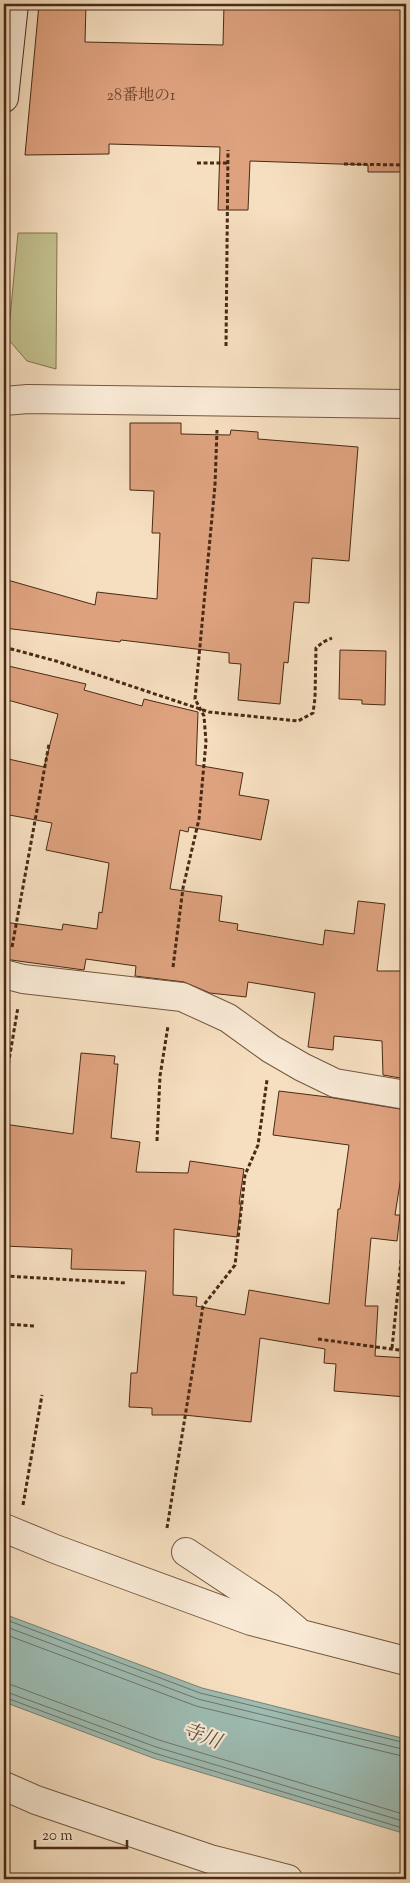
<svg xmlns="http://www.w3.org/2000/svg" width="410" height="1883" font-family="'Sorts Mill Goudy','Noto Serif JP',serif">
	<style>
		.green { fill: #c2c08e; stroke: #867551 }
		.water { fill: #9dbcb3; stroke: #7b8273 }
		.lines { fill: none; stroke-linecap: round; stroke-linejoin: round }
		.shore { stroke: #737364; stroke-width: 1 }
		.building { fill: #dea27f; stroke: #492a14 }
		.minor-casing { stroke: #74573f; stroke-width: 30 }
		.tertiary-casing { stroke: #74573f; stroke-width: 30 }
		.secondary-casing { stroke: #492a14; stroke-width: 30 }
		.path { stroke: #492a14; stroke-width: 3; stroke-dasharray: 4 2.5; stroke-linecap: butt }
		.minor { stroke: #f9ead6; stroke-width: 28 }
		.tertiary { stroke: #f9ead6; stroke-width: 28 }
		.secondary { stroke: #f9ead6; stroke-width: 28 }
		.labels { text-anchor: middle; stroke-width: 4.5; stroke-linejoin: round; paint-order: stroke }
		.number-label { font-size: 16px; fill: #6e482f }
		.water-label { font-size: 20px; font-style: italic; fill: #5e4e3c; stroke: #f9ead6 }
	</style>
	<rect width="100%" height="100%" fill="#f6dfc0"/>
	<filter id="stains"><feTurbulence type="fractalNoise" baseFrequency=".004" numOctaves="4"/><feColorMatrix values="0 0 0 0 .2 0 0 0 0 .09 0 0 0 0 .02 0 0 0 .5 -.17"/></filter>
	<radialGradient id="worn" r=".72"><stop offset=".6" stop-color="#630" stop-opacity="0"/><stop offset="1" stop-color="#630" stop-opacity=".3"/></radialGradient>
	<path class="green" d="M 18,233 L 57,233 L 56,369 L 27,361 L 8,339 Z"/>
	<path class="water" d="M 4,1614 L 202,1688 L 406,1739 L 406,1834 L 153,1758 L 4,1702 Z"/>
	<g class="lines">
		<path class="shore" d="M 4,1619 L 200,1693 L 406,1743
			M 4,1626 L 198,1699 L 406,1750
			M 4,1634 L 196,1706 L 406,1757
			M 4,1683 L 12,1685 L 159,1740 L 406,1815
			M 4,1691 L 156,1747 L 406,1822
			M 4,1697 L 154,1753 L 406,1829"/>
	</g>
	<path class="building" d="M 39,4 L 86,4 L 85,42 L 223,45 L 224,4 L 406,4 L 406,172 L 368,172 L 368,165 L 250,161 L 248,210 L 218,210 L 220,147 L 109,144 L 109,154 L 25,155 Z
		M 130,423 L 181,423 L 181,434 L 230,435 L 231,430 L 258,432 L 258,439 L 358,447 L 349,561 L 312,558 L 309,603 L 294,602 L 288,663 L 284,662 L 280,704 L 238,700 L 241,664 L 229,663 L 229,653 L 121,640 L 120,642 L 4,628 L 4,579 L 95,605 L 97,592 L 157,599 L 160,533 L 152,533 L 154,491 L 130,490 Z
		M 340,650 L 386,651 L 385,705 L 362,704 L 362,700 L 339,699 Z
		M 4,665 L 86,684 L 84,690 L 142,706 L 144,699 L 198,712 L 196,765 L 243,773 L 239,795 L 269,800 L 261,840 L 189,827 L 188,832 L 180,830 L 170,889 L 222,896 L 219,921 L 238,924 L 237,930 L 323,945 L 325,930 L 354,934 L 358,901 L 385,904 L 377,971 L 406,971 L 406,1079 L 383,1075 L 382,1041 L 334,1036 L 333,1050 L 308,1047 L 315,993 L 248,982 L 246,997 L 210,993 L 184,982 L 135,976 L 136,966 L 86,959 L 84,970 L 4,959 L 4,922 L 62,930 L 63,924 L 97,929 L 99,912 L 102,913 L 109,863 L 46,850 L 52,823 L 4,814 L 4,758 L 44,767 L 58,714 L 4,699 Z
		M 81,1053 L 115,1056 L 114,1064 L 118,1064 L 111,1138 L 140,1142 L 136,1172 L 188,1173 L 190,1161 L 244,1169 L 239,1204 L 241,1204 L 237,1237 L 174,1229 L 173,1295 L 197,1297 L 196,1306 L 245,1315 L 249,1290 L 329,1304 L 338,1209 L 340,1209 L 349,1145 L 273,1135 L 279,1091 L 328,1097 L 406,1110 L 406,1145 L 395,1215 L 400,1215 L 397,1241 L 371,1238 L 365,1306 L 378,1306 L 375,1356 L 406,1358 L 406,1397 L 334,1391 L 336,1364 L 324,1363 L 325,1349 L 260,1338 L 251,1422 L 184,1415 L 152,1415 L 152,1408 L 129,1407 L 131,1373 L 137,1373 L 146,1271 L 71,1269 L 72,1249 L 4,1246 L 4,1124 L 73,1134 Z"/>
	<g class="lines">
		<defs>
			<path id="minor" d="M 4,974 L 23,979 L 182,997 L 228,1018 L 271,1049 L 302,1067 L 335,1083 L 406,1095
				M 4,1528 L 55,1549 L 251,1621 L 406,1661
				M 186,1552 L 269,1607 L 296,1630
				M 4,1786 L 36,1800 L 210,1859 L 288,1879"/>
			<path id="tertiary" d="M 4,401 L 28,399 L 406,404"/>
			<path id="secondary" d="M 4,98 L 14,4"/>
		</defs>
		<use href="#minor" class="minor-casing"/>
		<use href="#tertiary" class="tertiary-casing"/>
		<use href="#secondary" class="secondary-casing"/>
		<path class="path" d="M 197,163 L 228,163
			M 344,164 L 406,165
			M 226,346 L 228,150
			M 4,647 L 56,661 L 209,712 L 298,721 L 313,713 L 315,698 L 316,648 L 323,642 L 332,638
			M 12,947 L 49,744
			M 173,967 L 183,888 L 199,819 L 206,742 L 204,716 L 195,699 L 215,485 L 217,430
			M 4,1090 L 18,1007
			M 157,1141 L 160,1076 L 168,1026
			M 4,1276 L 127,1283
			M 4,1324 L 35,1326
			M 318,1339 L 406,1351
			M 392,1348 L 406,1212
			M 23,1505 L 42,1395
			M 167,1528 L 203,1306 L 235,1265 L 245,1175 L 258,1145 L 267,1080"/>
		<use href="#minor" class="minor"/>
		<use href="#tertiary" class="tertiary"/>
		<use href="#secondary" class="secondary"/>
	</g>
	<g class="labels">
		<g class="number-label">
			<text x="141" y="100">28番地の1</text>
		</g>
		<g class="water-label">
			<text transform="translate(202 1735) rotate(20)" y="7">寺川</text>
		</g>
	</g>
	<rect width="410" height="1883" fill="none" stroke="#f6dfc0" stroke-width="20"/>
	<rect x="5" y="5" width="400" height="1873" fill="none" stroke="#492a14" stroke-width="2.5"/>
	<rect x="10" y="10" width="390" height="1863" fill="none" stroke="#492a14"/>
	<path d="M35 1840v8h92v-8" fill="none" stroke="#492a14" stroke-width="2.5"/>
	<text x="42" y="1840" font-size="15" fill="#492a14" stroke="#f9ead6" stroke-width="4" paint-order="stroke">20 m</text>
	<rect width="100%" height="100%" filter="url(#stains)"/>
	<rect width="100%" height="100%" fill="url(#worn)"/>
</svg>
